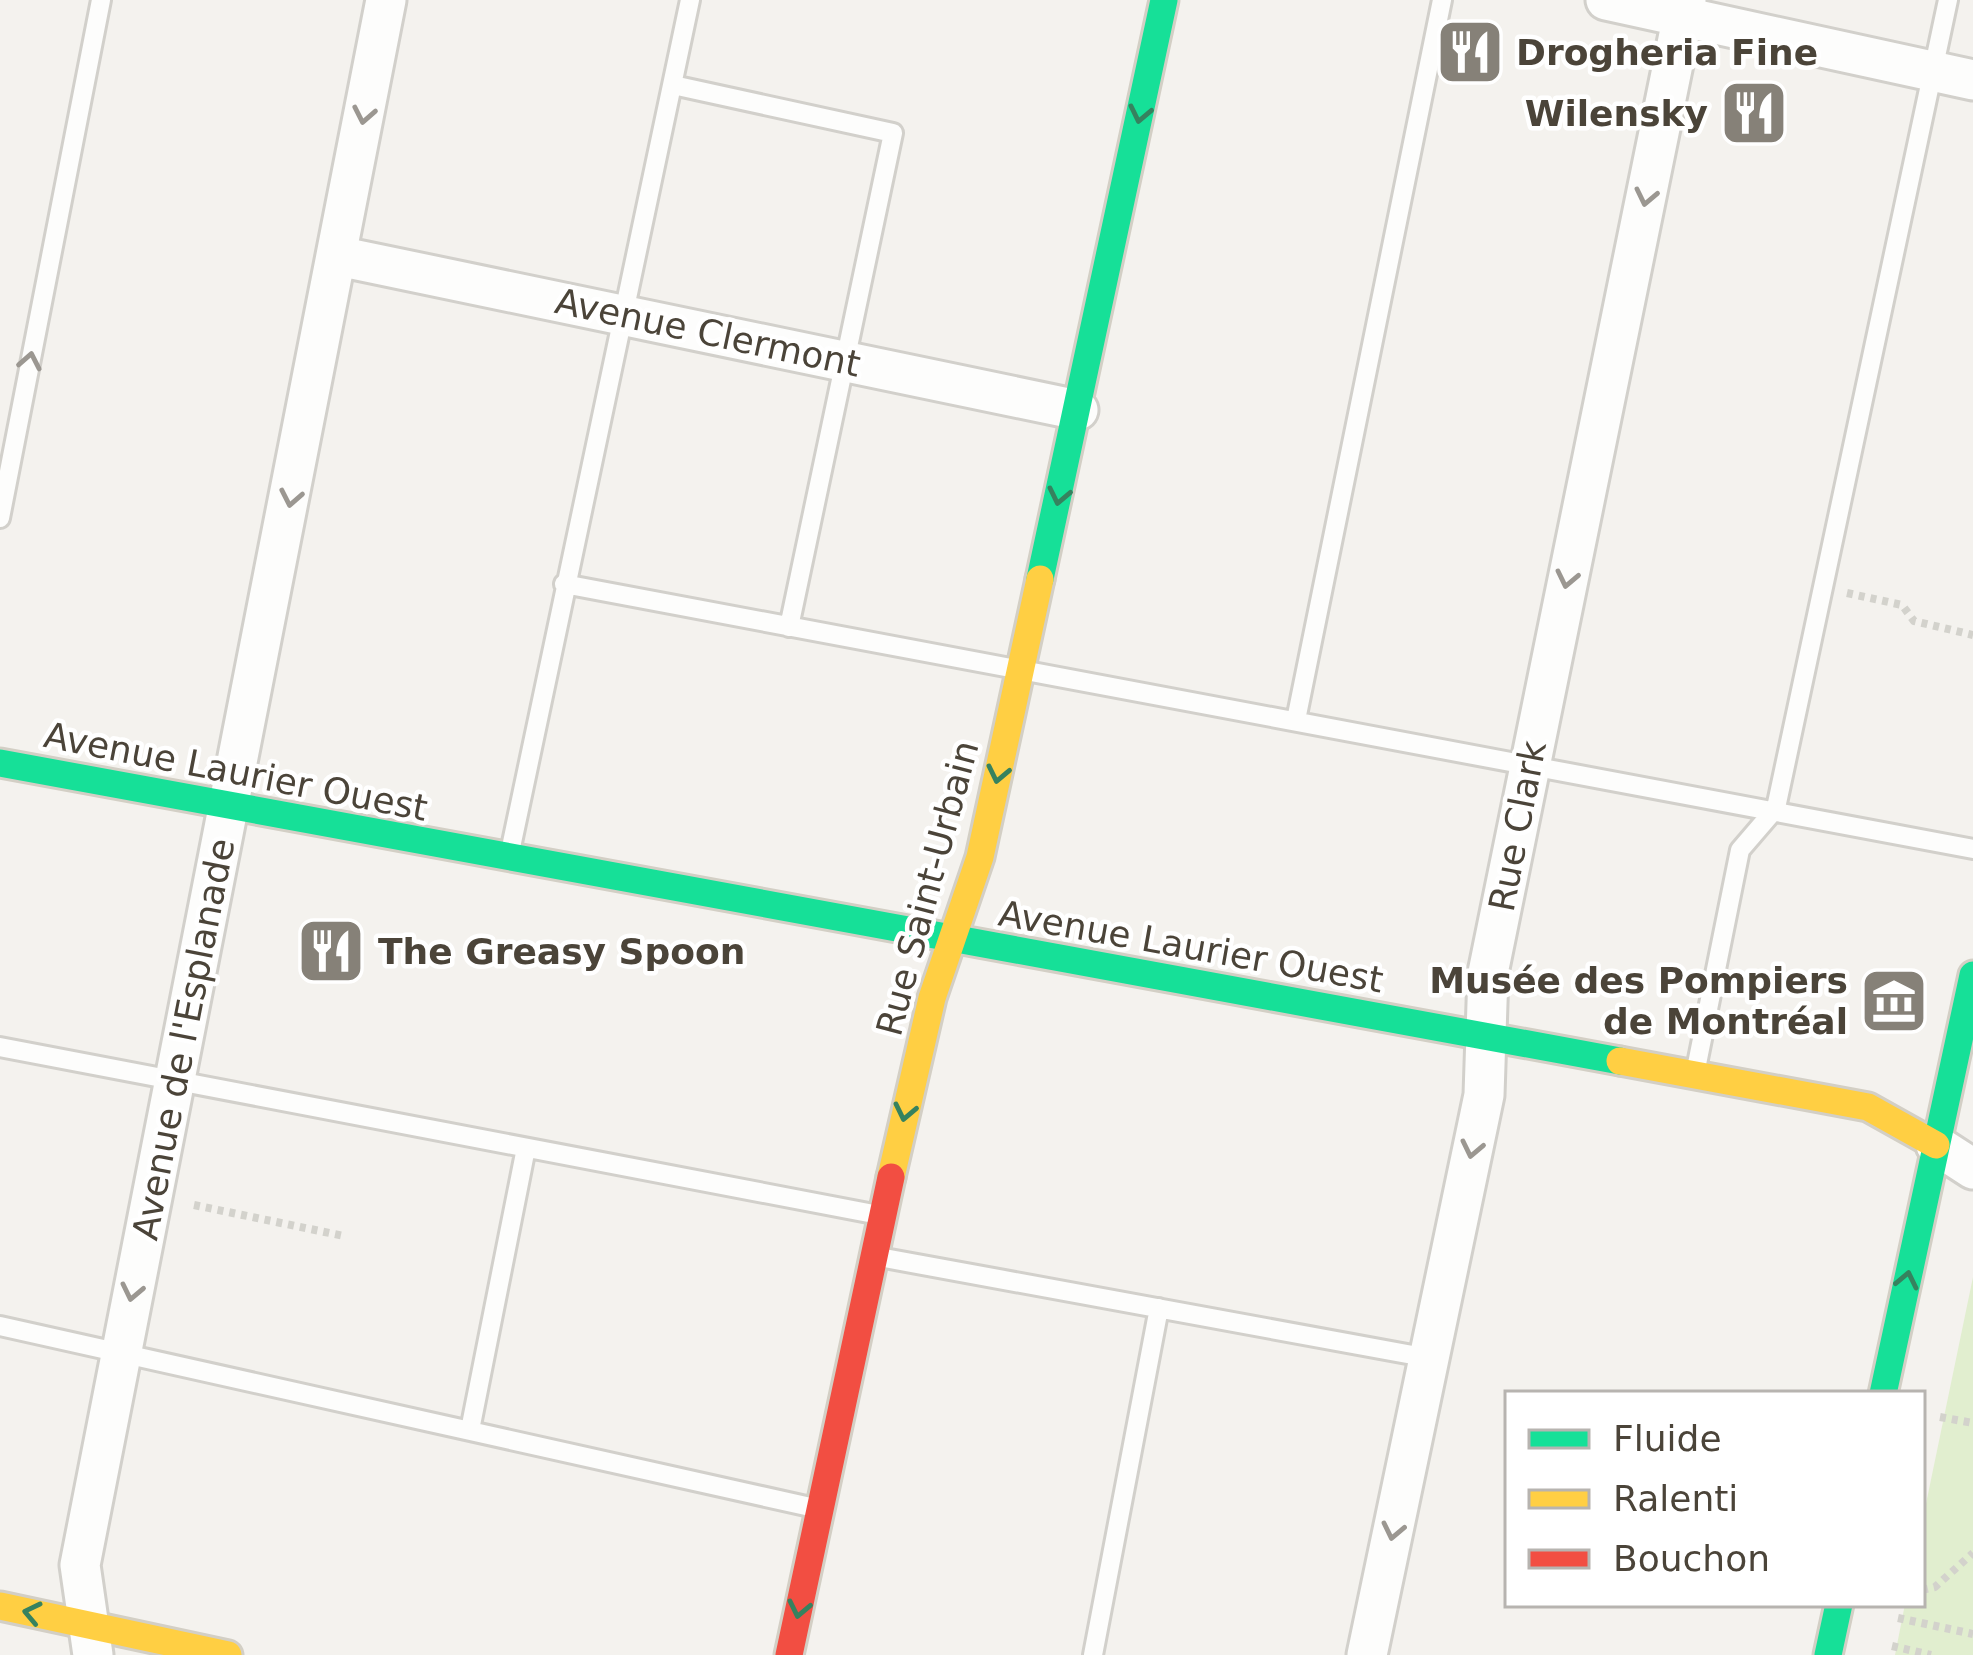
<svg xmlns="http://www.w3.org/2000/svg" width="1973" height="1655" font-family="'DejaVu Sans',sans-serif">
	<style>
		.green { fill: #e1eecf }
		.lines { fill: none; stroke-linecap: round; stroke-linejoin: round }
		.lane-casing { stroke: #d2d0cb; stroke-width: 24 }
		.street-casing { stroke: #d2d0cb; stroke-width: 45 }
		.fast-casing { stroke: #d3cfc5; stroke-width: 33 }
		.slow-casing { stroke: #d3cfc5; stroke-width: 33 }
		.jam-casing { stroke: #d3cfc5; stroke-width: 33 }
		.path { stroke: #d3d2cc; stroke-width: 8; stroke-dasharray: 6 6; stroke-linecap: butt }
		.lane { stroke: #fdfdfc; stroke-width: 18 }
		.street { stroke: #fdfdfc; stroke-width: 39 }
		.fast { stroke: #16e098; stroke-width: 27 }
		.slow { stroke: #ffcf43; stroke-width: 27 }
		.jam { stroke: #f24e42; stroke-width: 27 }
		.oneway { stroke: #36825f }
		.oneway2 { stroke: #9b9791 }
		.labels { text-anchor: middle; stroke-width: 9; stroke-linejoin: round; paint-order: stroke }
		.poi-label { font-size: 36px; font-weight: bold; fill: #4b4439; stroke: #fff; text-anchor: start }
		.street-label { font-size: 36px; fill: #4b4439; stroke: #fff }
	</style>
	<rect width="100%" height="100%" fill="#f4f2ee"/>
	<path class="green" d="M 1973,1277 L 1973,1655 L 1895,1655 L 1905,1604 L 1922,1604 L 1922,1523 Z"/>
	<g class="lines">
		<defs>
			<path id="lane" d="M 673,85 L 893,133 L 789,627
				M 0,518 L 101,0
				M 564,584 L 1973,849
				M 1296,720 L 1442,0
				M 510,852 L 690,0
				M 0,1047 L 879,1215
				M 1696,1069 L 1740,850 L 1776,808 L 1948,0
				M 879,1257 L 1429,1358
				M 0,1326 L 815,1508
				M 470,1430 L 526,1148
				M 1093,1655 L 1159,1308"/>
			<path id="street" d="M 1606,0 L 1973,80
				M 338,256 L 1078,410
				M 1936,1145 L 1973,1169
				M 93,1655 L 80,1565 L 386,0
				M 1367,1655 L 1484,1095 L 1488,973 L 1686,0"/>
			<path id="fast" d="M 1040,579 L 1164,0
				M 0,763 L 1620,1061
				M 1883,1394 L 1973,975
				M 1828,1655 L 1839,1604"/>
			<path id="slow" d="M 1620,1061 L 1868,1107 L 1936,1145
				M 891,1177 L 932,998 L 980,857 L 1040,579
				M 0,1606 L 228,1655"/>
			<path id="jam" d="M 789,1655 L 891,1177"/>
		</defs>
		<use href="#lane" class="lane-casing"/>
		<use href="#street" class="street-casing"/>
		<use href="#fast" class="fast-casing"/>
		<use href="#slow" class="slow-casing"/>
		<use href="#jam" class="jam-casing"/>
		<path class="path" d="M 1847,593 L 1902,605 L 1914,621 L 1973,635
			M 194,1205 L 344,1236
			M 1940,1417 L 1973,1423
			M 1922,1590 L 1935,1587 L 1973,1553
			M 1898,1618 L 1973,1634
			M 1892,1646 L 1931,1655"/>
		<use href="#lane" class="lane"/>
		<use href="#street" class="street"/>
		<use href="#fast" class="fast"/>
		<use href="#slow" class="slow"/>
		<use href="#jam" class="jam"/>
	</g>
	<defs><path id="oneway-chevron" d="M-2-3.5L2.5 0L-2 3.5" fill="none" stroke-width="1.6" stroke-linecap="round" stroke-linejoin="round" transform="scale(3)"/></defs>
	<g class="oneway">
		<use href="#oneway-chevron" transform="translate(1140 114) rotate(102)"/>
		<use href="#oneway-chevron" transform="translate(1059 496) rotate(102)"/>
		<use href="#oneway-chevron" transform="translate(998 774) rotate(102)"/>
		<use href="#oneway-chevron" transform="translate(905 1112) rotate(102)"/>
		<use href="#oneway-chevron" transform="translate(1907 1280) rotate(-78)"/>
		<use href="#oneway-chevron" transform="translate(799 1609) rotate(102)"/>
		<use href="#oneway-chevron" transform="translate(32 1613) rotate(-168)"/>
	</g>
	<g class="oneway2">
		<use href="#oneway-chevron" transform="translate(364 115) rotate(101)"/>
		<use href="#oneway-chevron" transform="translate(1646 197) rotate(102)"/>
		<use href="#oneway-chevron" transform="translate(30 361) rotate(-79)"/>
		<use href="#oneway-chevron" transform="translate(291 498) rotate(101)"/>
		<use href="#oneway-chevron" transform="translate(1567 579) rotate(102)"/>
		<use href="#oneway-chevron" transform="translate(1472 1149) rotate(102)"/>
		<use href="#oneway-chevron" transform="translate(132 1292) rotate(102)"/>
		<use href="#oneway-chevron" transform="translate(1393 1531) rotate(102)"/>
	</g>
	<defs>
		<symbol id="restaurant-square" viewBox="-11 -11 22 22"><rect x="-9" y="-9" width="18" height="18" rx="4" fill="#868178" stroke="#fff"/><path d="M-5-6h1v4h1v-4h1v4h1v-4h1v5L-1.5 .5V6h-2V.5L-5-1ZM5-6V6H3V1.5H1.5Q1.5-4 5-6Z" fill="#fff"/></symbol>
		<symbol id="museum-square" viewBox="-11 -11 22 22"><rect x="-9" y="-9" width="18" height="18" rx="4" fill="#868178" stroke="#fff"/><path d="M0-6L6-3V-2H-6V-3ZM-5-1h2V3h-2ZM-1-1h2V3h-2ZM3-1h2V3H3ZM-6 4H6V6H-6Z" fill="#fff"/></symbol>
	</defs>
	<g fill-rule="evenodd">
		<use href="#restaurant-square" x="1432" y="14" width="76" height="76"/>
		<use href="#restaurant-square" x="1716" y="75" width="76" height="76"/>
		<use href="#restaurant-square" x="293" y="913" width="76" height="76"/>
		<use href="#museum-square" x="1856" y="963" width="76" height="76"/>
	</g>
	<g class="labels">
		<g class="poi-label">
			<text x="1516" y="65">Drogheria Fine</text>
			<text x="1708" y="126" text-anchor="end">Wilensky</text>
			<text x="378" y="964">The Greasy Spoon</text>
			<text x="1848" y="993" text-anchor="end">Musée des Pompiers<tspan x="1848" dy="41">de Montréal</tspan></text>
		</g>
		<g class="street-label">
			<text transform="translate(708 332) rotate(12)" y="13">Avenue Clermont</text>
			<text transform="translate(236 771) rotate(11)" y="13">Avenue Laurier Ouest</text>
			<text transform="translate(1517 826) rotate(-79)" y="13">Rue Clark</text>
			<text transform="translate(927 888) rotate(-75)" y="13">Rue Saint-Urbain</text>
			<text transform="translate(1191 946) rotate(10)" y="13">Avenue Laurier Ouest</text>
			<text transform="translate(183 1039) rotate(-79)" y="13">Avenue de l'Esplanade</text>
		</g>
	</g>
	<rect x="1505" y="1391" width="420" height="216" fill="#ffffff" stroke="#b7b4b0" stroke-width="3"/>
	<rect x="1529" y="1430" width="60" height="18" fill="#16e098" stroke="#b7b4b0" stroke-width="3"/>
	<text x="1613" y="1451" font-size="36" fill="#4b4439">Fluide</text>
	<rect x="1529" y="1490" width="60" height="18" fill="#ffcf43" stroke="#b7b4b0" stroke-width="3"/>
	<text x="1613" y="1511" font-size="36" fill="#4b4439">Ralenti</text>
	<rect x="1529" y="1550" width="60" height="18" fill="#f24e42" stroke="#b7b4b0" stroke-width="3"/>
	<text x="1613" y="1571" font-size="36" fill="#4b4439">Bouchon</text>
</svg>
